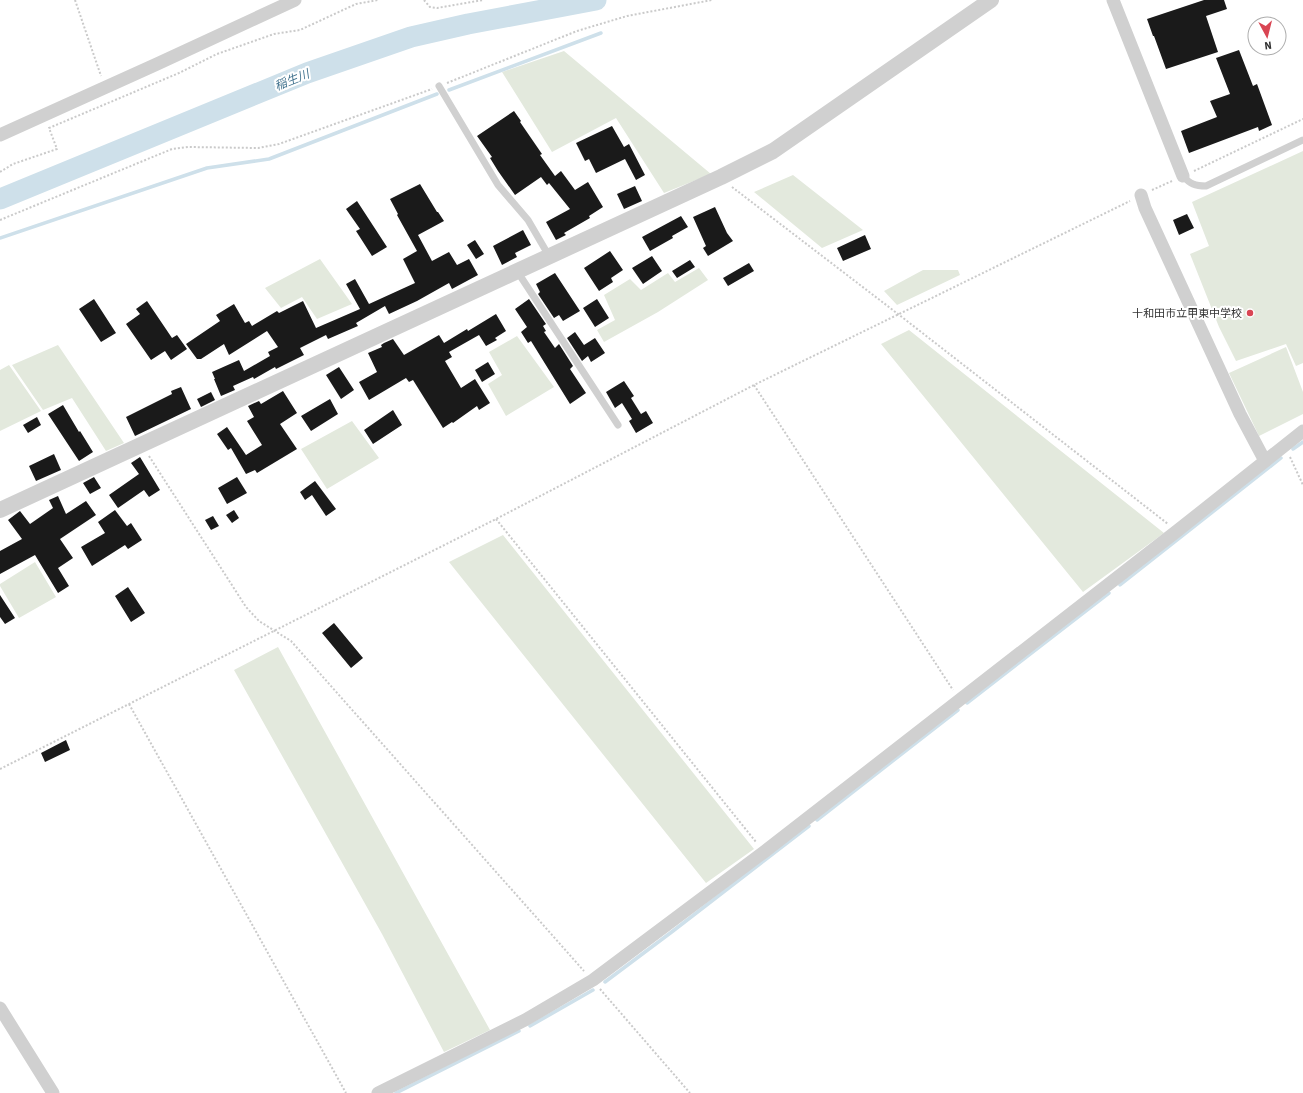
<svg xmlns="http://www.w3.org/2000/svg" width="1303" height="1093" font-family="'Source Sans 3','Noto Sans JP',sans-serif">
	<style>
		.green { fill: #e3e9dd }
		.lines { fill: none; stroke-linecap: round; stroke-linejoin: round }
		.stream { stroke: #cee0ea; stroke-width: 3.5 }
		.river { stroke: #cee0ea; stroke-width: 21 }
		.building { fill: #1a1a1a }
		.path { stroke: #cacaca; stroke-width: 2; stroke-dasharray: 2 2; stroke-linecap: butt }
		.service { stroke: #d0d0d0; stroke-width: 7 }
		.minor { stroke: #d0d0d0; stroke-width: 13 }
		.tertiary { stroke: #d0d0d0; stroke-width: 16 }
		.poi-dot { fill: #d94553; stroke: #fff; stroke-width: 1.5 }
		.labels { text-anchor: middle; stroke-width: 4; stroke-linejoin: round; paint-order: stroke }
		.poi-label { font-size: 11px; fill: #333; stroke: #fff; text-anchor: end }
		.water-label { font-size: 12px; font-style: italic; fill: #457590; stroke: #fff }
	</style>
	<rect width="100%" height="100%" fill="#fff"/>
	<path class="green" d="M 564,51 L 711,174 L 664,193 L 616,118 L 552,152 L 502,72 Z
		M 1303,151 L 1303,363 L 1296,366 L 1286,344 L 1236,361 L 1219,327 L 1190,254 L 1209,246 L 1192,202 Z
		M 793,175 L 863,230 L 822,248 L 754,192 Z
		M 320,259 L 352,304 L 317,319 L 302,297 L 281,308 L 265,288 Z
		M 699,268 L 708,280 L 658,312 L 604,342 L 597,330 L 615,320 L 604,295 L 630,279 L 641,290 L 668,273 L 675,282 Z
		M 923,270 L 958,270 L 960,275 L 897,305 L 884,291 Z
		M 909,330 L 1164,533 L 1083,592 L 881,344 Z
		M 517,336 L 554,387 L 506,416 L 488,384 L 502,375 L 489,352 Z
		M 58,345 L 124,443 L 106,451 L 72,398 L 43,410 L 12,365 Z
		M 1286,347 L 1303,392 L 1303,414 L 1259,436 L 1229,373 Z
		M 9,365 L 41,411 L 0,431 L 0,370 Z
		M 352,421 L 379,458 L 327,489 L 301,449 Z
		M 503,535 L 754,849 L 706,883 L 449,562 Z
		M 35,562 L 56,597 L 19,618 L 0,586 L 0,584 Z
		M 278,647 L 490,1030 L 444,1052 L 382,934 L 234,670 Z"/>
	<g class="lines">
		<path class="stream" d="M 449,90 L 601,33
			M 0,238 L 207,168 L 269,159 L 437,94
			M 1293,449 L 1303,442
			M 1120,585 L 1281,458
			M 967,703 L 1109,593
			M 817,820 L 958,710
			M 605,982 L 673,931 L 809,826
			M 530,1026 L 593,990
			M 396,1093 L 519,1031"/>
		<path class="river" d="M 0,199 L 307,73 L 411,37 L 468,24 L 596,0"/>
	</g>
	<path class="building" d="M 1204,0 L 1224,0 L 1227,9 L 1206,16 L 1218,52 L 1166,69 L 1154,36 L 1153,36 L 1147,19 Z
		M 1239,50 L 1253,86 L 1257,84 L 1272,125 L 1259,131 L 1258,127 L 1189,153 L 1181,131 L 1217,117 L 1210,101 L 1230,94 L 1216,58 Z
		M 514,111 L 521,121 L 520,122 L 542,154 L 540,155 L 555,176 L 561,171 L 575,190 L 588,182 L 603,207 L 589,216 L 590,218 L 564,233 L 566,235 L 556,240 L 546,222 L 570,209 L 549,183 L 547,185 L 541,177 L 515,195 L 498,171 L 490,158 L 492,157 L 477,136 Z
		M 612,126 L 624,147 L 629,144 L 645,175 L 636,180 L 625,159 L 596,173 L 589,159 L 585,161 L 576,143 Z
		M 420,184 L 437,212 L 438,212 L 444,221 L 418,235 L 432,261 L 449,252 L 457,265 L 469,259 L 478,275 L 452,289 L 449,283 L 417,301 L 389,314 L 385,306 L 356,323 L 358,326 L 328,339 L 326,335 L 300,348 L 304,355 L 276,369 L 275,367 L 254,379 L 253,377 L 233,386 L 235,390 L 221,396 L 214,379 L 215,379 L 212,372 L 239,360 L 244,371 L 270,356 L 268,352 L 278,347 L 267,331 L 229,355 L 224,344 L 201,359 L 197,359 L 186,344 L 220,321 L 216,315 L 234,304 L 245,323 L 249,321 L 252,326 L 277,311 L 279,313 L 303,301 L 316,328 L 360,309 L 346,284 L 355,279 L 369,304 L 415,283 L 403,259 L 417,251 L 397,215 L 398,214 L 390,199 Z
		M 635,186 L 642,201 L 624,209 L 617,194 Z
		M 357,201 L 387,247 L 372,256 L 356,231 L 360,229 L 346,209 Z
		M 715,207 L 727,233 L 733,241 L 708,256 L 703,248 L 706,246 L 693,217 Z
		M 1187,214 L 1194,228 L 1179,235 L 1173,220 Z
		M 681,216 L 688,227 L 672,236 L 673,238 L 650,251 L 642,237 Z
		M 523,230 L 531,245 L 515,253 L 517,257 L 502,265 L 493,246 Z
		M 865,235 L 871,249 L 843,261 L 837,248 Z
		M 475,240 L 484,254 L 476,259 L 467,245 Z
		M 610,251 L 623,270 L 611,278 L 613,282 L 599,291 L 584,268 Z
		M 652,256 L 662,271 L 643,284 L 632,268 Z
		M 690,260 L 695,267 L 677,278 L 672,271 Z
		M 749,263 L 754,271 L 728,286 L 723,278 Z
		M 555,273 L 580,311 L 563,321 L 559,315 L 554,318 L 538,294 L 540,292 L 536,284 Z
		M 94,299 L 116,333 L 101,342 L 79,309 Z
		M 529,299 L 546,324 L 543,326 L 546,331 L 544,332 L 555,348 L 559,344 L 573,366 L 570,369 L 586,393 L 570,404 L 531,341 L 528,343 L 521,332 L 527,327 L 515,309 Z
		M 597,299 L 609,318 L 595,327 L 583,308 Z
		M 147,301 L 172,338 L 177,335 L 187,349 L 171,360 L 165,351 L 151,360 L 126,324 L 140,314 L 136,309 Z
		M 496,314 L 506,331 L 495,338 L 497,340 L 486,346 L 479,335 L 449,352 L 452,357 L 445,361 L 461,388 L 475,379 L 490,403 L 479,410 L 477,406 L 453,423 L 452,422 L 443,428 L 413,380 L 409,382 L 406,378 L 369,400 L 359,382 L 377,372 L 368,353 L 382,347 L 381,345 L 384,343 L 393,339 L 404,355 L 439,335 L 444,343 L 467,329 L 468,331 Z
		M 575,332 L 584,345 L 595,338 L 605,353 L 591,362 L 588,356 L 582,361 L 567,338 Z
		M 488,362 L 495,374 L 482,382 L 475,370 Z
		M 339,367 L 354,390 L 341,399 L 326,375 Z
		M 624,381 L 634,396 L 631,398 L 641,414 L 646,411 L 653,423 L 636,433 L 629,421 L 632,419 L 622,403 L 615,408 L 606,392 Z
		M 181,387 L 191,409 L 135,436 L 126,417 L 172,394 L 171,391 Z
		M 283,391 L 297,413 L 280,424 L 297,449 L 257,473 L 255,470 L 246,474 L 231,448 L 228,450 L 217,434 L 227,427 L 246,455 L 262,445 L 247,421 L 254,417 L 248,406 L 259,401 L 261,404 Z
		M 211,392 L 215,400 L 201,407 L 197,399 Z
		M 330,399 L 338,414 L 311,431 L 301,416 Z
		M 63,405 L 79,432 L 80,431 L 93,452 L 79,461 L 48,414 Z
		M 393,410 L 402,425 L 373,444 L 364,430 Z
		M 37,417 L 41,425 L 28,433 L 23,425 Z
		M 54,454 L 61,470 L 36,481 L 29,466 Z
		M 140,457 L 160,490 L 149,497 L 144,490 L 118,508 L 109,495 L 139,474 L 131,463 Z
		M 94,477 L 101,488 L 90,494 L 83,483 Z
		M 237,477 L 247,493 L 227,504 L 218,488 Z
		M 315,481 L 336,509 L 326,516 L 312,495 L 305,500 L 300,492 Z
		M 58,496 L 66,514 L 86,501 L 96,515 L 60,539 L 73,558 L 58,568 L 69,586 L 58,593 L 35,555 L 0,574 L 0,551 L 22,539 L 8,520 L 20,511 L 30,524 L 53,508 L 49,500 Z
		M 115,510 L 127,526 L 131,523 L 142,540 L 128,549 L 125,545 L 92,566 L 81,547 L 105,533 L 98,522 Z
		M 234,510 L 239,518 L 232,523 L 226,515 Z
		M 213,516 L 219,526 L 211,530 L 205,520 Z
		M 128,587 L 145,613 L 131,622 L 115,596 Z
		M 0,595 L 15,618 L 5,624 L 0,617 Z
		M 334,623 L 363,658 L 351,668 L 322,633 Z
		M 66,740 L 70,750 L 45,762 L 41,753 Z"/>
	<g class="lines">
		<path class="path" d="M 75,0 L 101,76
			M 424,0 L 430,7 L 437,8 L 483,0
			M 447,83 L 577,31 L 627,16 L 712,0
			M 1194,171 L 1303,119
			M 0,172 L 13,164 L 57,149 L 49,128 L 179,73 L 217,54 L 274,34 L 300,30 L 356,4 L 378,0
			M 732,187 L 898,314 L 1168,524
			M 1152,190 L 1172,181
			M 0,220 L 172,149 L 188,147 L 258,148 L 279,144 L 432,89
			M 754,385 L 953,690
			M 149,456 L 246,607 L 259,621 L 291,641 L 584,971
			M 1290,457 L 1303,485
			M 496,519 L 756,842
			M 129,704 L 346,1093
			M 0,769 L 496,519 L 754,385 L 1130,201
			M 600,989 L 690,1093"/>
		<path class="service" d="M 439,86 L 498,185 L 528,220 L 549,256
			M 1183,176 C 1190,184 1195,186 1206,186 L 1303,140
			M 517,271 L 618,425"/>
		<path class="minor" d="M 1113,0 L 1183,176
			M 0,135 L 157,64 L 295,0
			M 1141,195 L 1145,208 L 1240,414 L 1265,461
			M 0,1008 L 53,1093
			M 378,1093 L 525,1020 L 593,980 L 764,852 L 1177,531 L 1303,431"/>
		<path class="tertiary" d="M 0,510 L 721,177 L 773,151 L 991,0"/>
	</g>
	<circle class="poi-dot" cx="1250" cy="313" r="4"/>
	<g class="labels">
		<g class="poi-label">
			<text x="1242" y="317">十和田市立甲東中学校</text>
		</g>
		<g class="water-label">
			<text transform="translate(292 80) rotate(-22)" y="4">稲生川</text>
		</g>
	</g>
	<g transform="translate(1267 36) rotate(173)"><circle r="19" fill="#ffffff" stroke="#adadad"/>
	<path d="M0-3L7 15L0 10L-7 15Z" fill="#d94553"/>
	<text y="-6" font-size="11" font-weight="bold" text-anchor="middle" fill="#333333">N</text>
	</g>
</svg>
